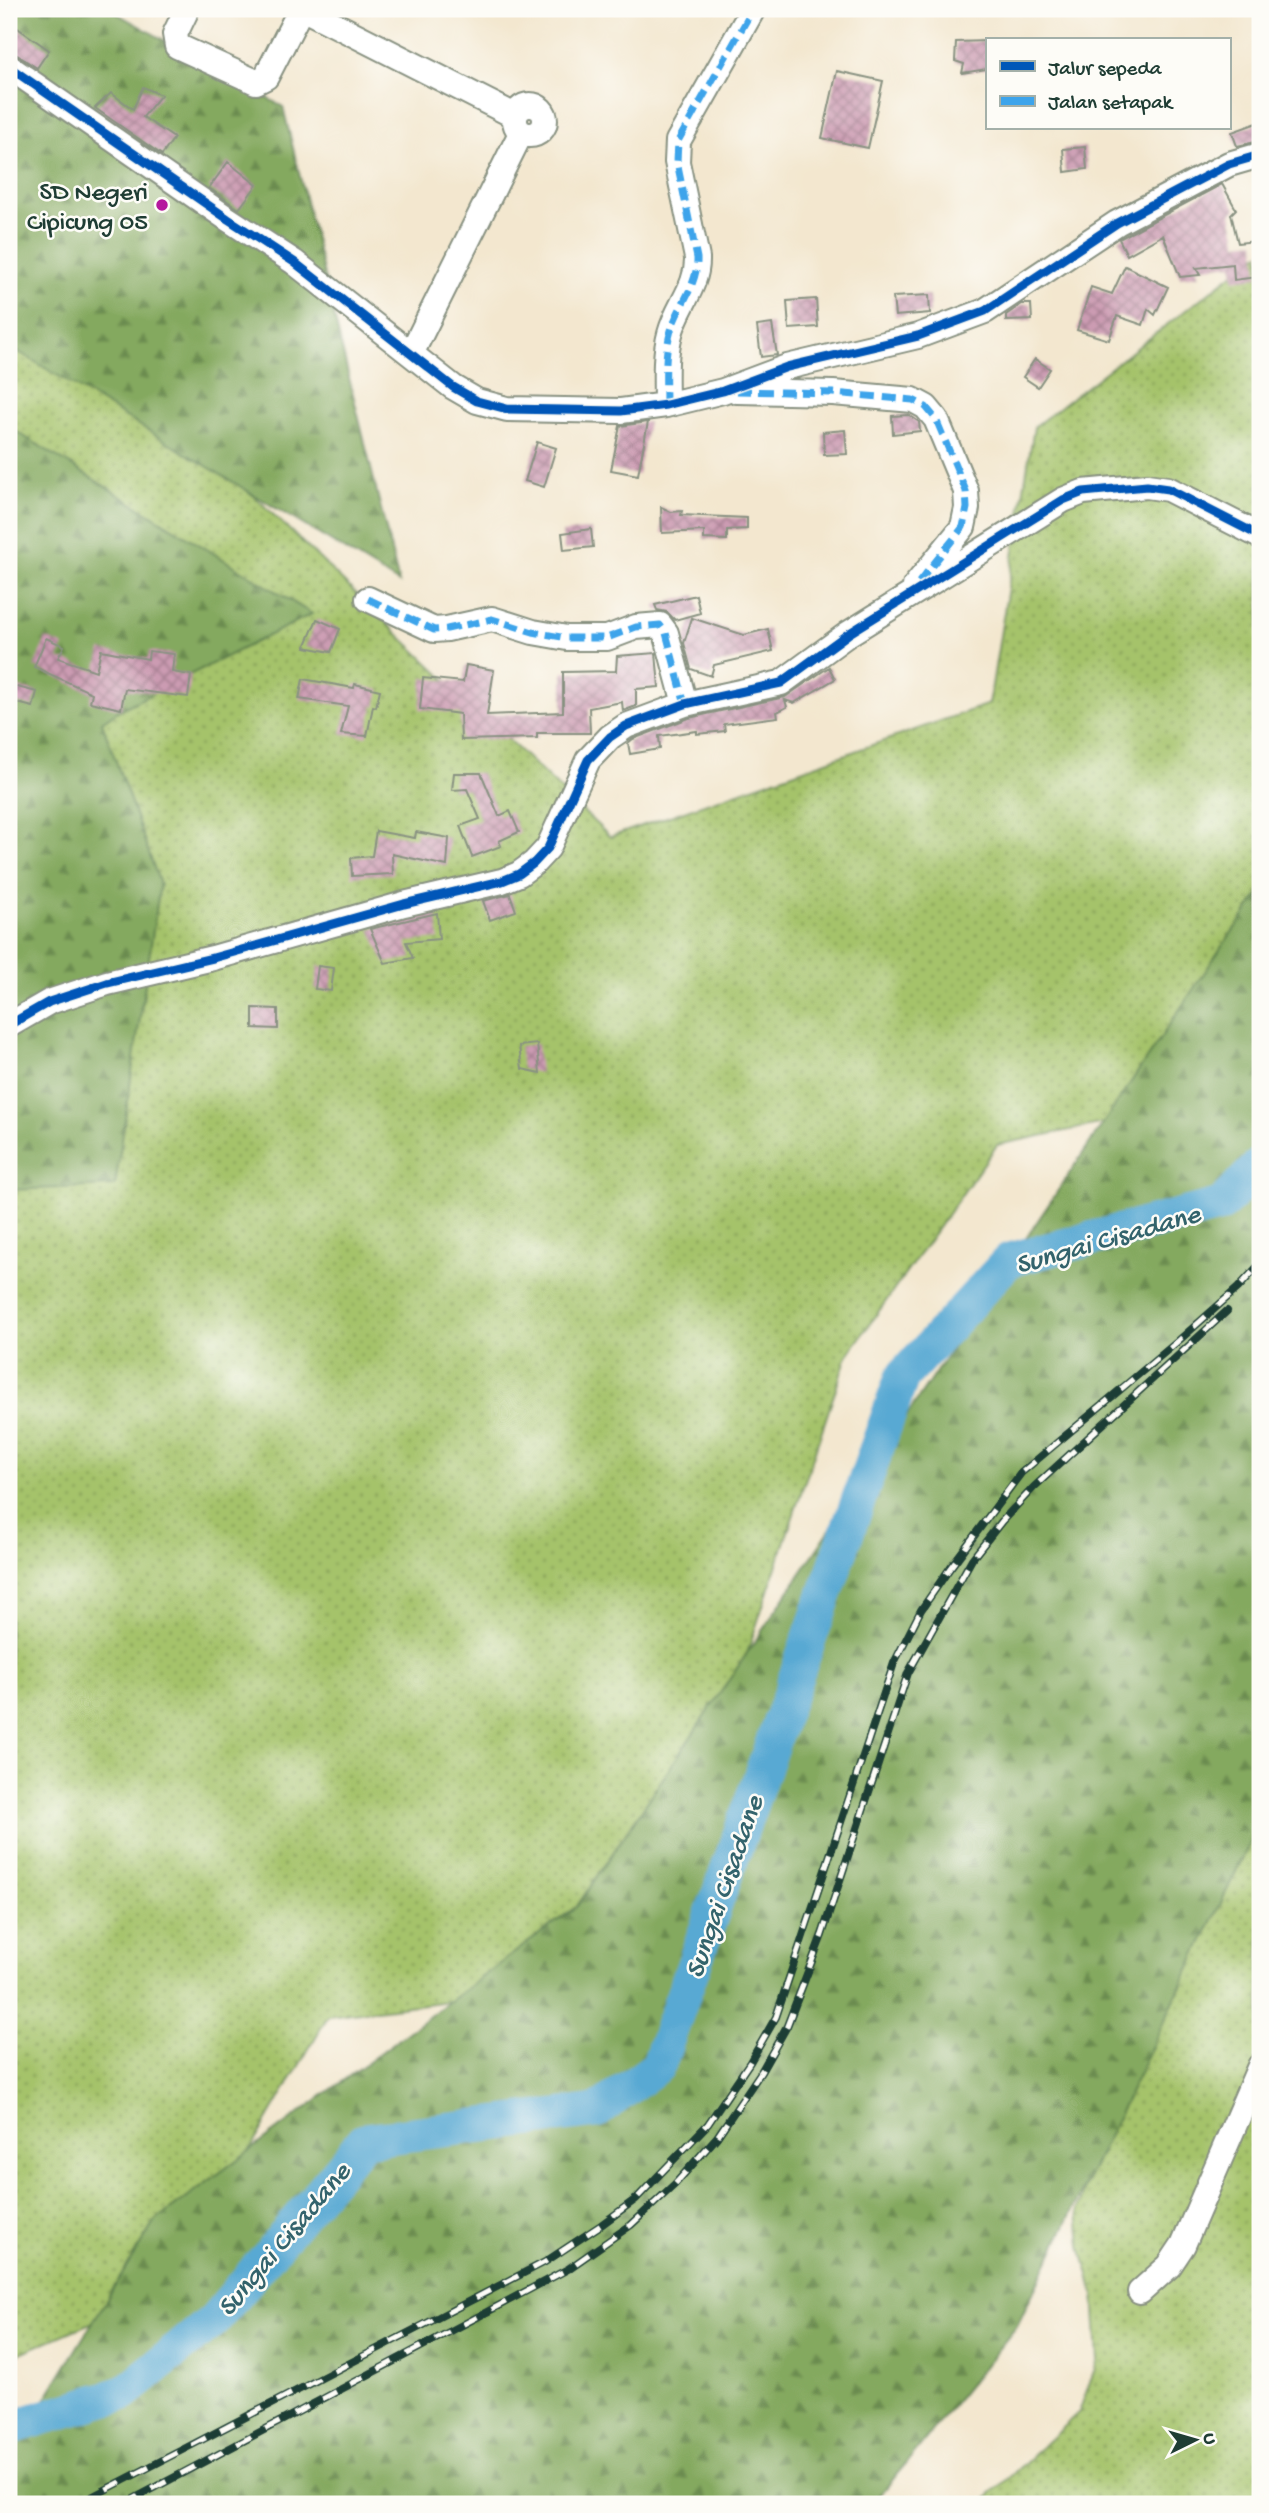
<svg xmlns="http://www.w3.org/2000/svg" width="1269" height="2513" font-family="'Gochi Hand',sans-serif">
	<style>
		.grass { fill: url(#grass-dots); stroke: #628050; stroke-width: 2 }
		.forest { fill: url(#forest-firs); stroke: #52734a; stroke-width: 2 }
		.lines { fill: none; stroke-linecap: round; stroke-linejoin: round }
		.river { stroke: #59a9d3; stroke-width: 35 }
		.building { fill: url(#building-cross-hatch) }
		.minor-casing { stroke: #899282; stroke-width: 28 }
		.minor { stroke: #fff; stroke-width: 24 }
		.rail-casing { stroke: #1f3d34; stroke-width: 8 }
		.rail { stroke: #fdfcf7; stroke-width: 5; stroke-dasharray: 16; stroke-linecap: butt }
		.quiet { stroke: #3da4eb; stroke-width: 7; stroke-dasharray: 14 7; stroke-linecap: butt }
		.cycleway-casing { stroke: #fdfcf7; stroke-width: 13 }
		.cycleway { stroke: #0057b8; stroke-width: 9 }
		.poi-dot { fill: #b5179e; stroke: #fdfcf7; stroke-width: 2.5 }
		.labels { text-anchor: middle; stroke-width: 5; stroke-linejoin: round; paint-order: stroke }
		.poi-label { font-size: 26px; fill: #1f3d34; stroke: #fdfcf7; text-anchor: end }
		.water-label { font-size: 28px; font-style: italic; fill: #33636c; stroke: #fdfcf7 }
	</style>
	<defs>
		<pattern id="grass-dots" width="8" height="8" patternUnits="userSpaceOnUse" patternTransform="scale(1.75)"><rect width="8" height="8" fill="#a5c36b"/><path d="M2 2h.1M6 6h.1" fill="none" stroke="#86a059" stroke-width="1.8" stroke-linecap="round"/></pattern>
		<pattern id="forest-firs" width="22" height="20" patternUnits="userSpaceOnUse" patternTransform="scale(1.75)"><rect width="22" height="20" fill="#84a95f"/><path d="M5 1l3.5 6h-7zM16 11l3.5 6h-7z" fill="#6b8b4f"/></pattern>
		<pattern id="building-cross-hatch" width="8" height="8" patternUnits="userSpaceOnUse" patternTransform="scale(1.75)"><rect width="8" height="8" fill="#cc9bb2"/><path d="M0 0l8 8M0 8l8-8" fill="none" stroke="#a58092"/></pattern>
	</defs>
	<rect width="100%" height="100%" fill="#fdfcf7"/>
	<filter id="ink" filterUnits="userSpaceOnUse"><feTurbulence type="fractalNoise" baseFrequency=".0143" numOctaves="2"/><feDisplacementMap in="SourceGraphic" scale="14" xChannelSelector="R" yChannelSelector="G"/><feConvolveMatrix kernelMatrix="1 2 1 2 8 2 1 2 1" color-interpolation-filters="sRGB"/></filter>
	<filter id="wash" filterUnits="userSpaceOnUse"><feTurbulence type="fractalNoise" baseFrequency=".00686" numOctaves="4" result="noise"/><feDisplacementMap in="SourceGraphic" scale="28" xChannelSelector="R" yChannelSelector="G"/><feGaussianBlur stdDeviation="1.57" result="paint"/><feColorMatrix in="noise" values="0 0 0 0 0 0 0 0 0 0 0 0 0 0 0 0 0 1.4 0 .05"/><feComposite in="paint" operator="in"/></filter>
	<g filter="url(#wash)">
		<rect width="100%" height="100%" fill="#f3e7cf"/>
		<path class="grass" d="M 1260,253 L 1260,931 L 1211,1101 L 997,1145 L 847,1356 L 699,1796 L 545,1989 L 328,2016 L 168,2290 L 9,2358 L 9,313 L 254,496 L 610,837 L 989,704 L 1034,427 Z
			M 1260,1807 L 1260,2504 L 981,2504 L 1079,2412 L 1098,2360 L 1094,2294 L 1081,2246 L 1078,2209 L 1168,1945 Z"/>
		<path class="forest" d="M 9,9 L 109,9 L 283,107 L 399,583 L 9,346 Z
			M 9,427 L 312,614 L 121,709 L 102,722 L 160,884 L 115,1186 L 9,1190 Z
			M 1260,893 L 1260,1822 L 1017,2326 L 873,2504 L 9,2504 L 9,2458 L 155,2221 L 577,1906 L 1223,945 Z"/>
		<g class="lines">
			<path class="river" d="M 9,2428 L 124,2393 L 214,2320 L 364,2140 L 597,2111 L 658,2066 L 902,1377 L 1009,1260 L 1221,1205 L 1260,1165"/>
		</g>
		<g id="blocks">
			<path class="building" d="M 9,22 L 49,50 L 37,68 L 17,55 L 9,52 Z
				M 987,41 L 987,69 L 962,73 L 964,64 L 955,61 L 956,42 Z
				M 837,71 L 883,81 L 868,148 L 822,138 Z
				M 143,87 L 161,95 L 143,117 L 174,138 L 162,155 L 95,108 L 111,93 L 133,109 Z
				M 1260,122 L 1260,141 L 1237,146 L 1232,132 Z
				M 1085,147 L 1087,169 L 1065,172 L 1063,149 Z
				M 228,162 L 257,185 L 239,209 L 209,188 Z
				M 1222,184 L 1236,209 L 1231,214 L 1238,243 L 1255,241 L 1258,277 L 1234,280 L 1233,264 L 1196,268 L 1200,275 L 1180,277 L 1163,235 L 1127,255 L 1119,239 Z
				M 1125,266 L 1168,287 L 1155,315 L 1148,309 L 1143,325 L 1117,316 L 1109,340 L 1077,330 L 1091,287 L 1112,294 Z
				M 929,295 L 930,313 L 895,316 L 893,297 Z
				M 816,299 L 818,327 L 789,329 L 787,301 Z
				M 1022,304 L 1031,304 L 1032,320 L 1006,321 L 1006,315 Z
				M 772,324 L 777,355 L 761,357 L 757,326 Z
				M 1035,359 L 1050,369 L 1038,387 L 1023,377 Z
				M 909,415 L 919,422 L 920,431 L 893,434 L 892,416 Z
				M 648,422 L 638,475 L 611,470 L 620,426 Z
				M 845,430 L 847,454 L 824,455 L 823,432 Z
				M 537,442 L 556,448 L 544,487 L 525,481 Z
				M 661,507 L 671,512 L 682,511 L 681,515 L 747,518 L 747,529 L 727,530 L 727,540 L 704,539 L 704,531 L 662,533 Z
				M 591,529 L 593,547 L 564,550 L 562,533 Z
				M 696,595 L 700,613 L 675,620 L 667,612 L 657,610 L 655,605 Z
				M 692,618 L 744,635 L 768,629 L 773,651 L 714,665 L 711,676 L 691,669 L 684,643 Z
				M 317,619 L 340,629 L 331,652 L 305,647 Z
				M 46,638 L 64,646 L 58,658 L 96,671 L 101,650 L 148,659 L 149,651 L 174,654 L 172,672 L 191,675 L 188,697 L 125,689 L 121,709 L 90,702 L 92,693 L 34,667 Z
				M 656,653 L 659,687 L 636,689 L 636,706 L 623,711 L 622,702 L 589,708 L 590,733 L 537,733 L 537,738 L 461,740 L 460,714 L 420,709 L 423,678 L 463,682 L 466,665 L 494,670 L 487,715 L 563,712 L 563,672 L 616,671 L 617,656 Z
				M 829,667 L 835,679 L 794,703 L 785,700 L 787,707 L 777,712 L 778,717 L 724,724 L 725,731 L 697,734 L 697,731 L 659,736 L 660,749 L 630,754 L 628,743 L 633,739 L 689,718 L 785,697 Z
				M 303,679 L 354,688 L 355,684 L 380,690 L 376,707 L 373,706 L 367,736 L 341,734 L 348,706 L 299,699 Z
				M 9,685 L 37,692 L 33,707 L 9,701 Z
				M 454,773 L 481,773 L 499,816 L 510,811 L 519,832 L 499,841 L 501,846 L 472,857 L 460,826 L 480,819 L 467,789 L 452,790 Z
				M 376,831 L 415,838 L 416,832 L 449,838 L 447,866 L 392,854 L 393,874 L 352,876 L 351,858 L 372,856 Z
				M 510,894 L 516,911 L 490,920 L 483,901 Z
				M 437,913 L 439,939 L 406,942 L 413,958 L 385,963 L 370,929 Z
				M 318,966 L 334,968 L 331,991 L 315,989 Z
				M 253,1008 L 278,1009 L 278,1029 L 253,1028 Z
				M 537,1044 L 540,1073 L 522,1069 L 519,1046 Z"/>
		</g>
	</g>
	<g filter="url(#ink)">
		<use href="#blocks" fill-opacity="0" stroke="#899282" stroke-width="2"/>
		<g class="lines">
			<defs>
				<path id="minor" d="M 187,9 L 175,34 L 177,46 L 256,82 L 266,77 L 301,9
					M 304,9 L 515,116
					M 9,67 L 228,219 L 294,262 L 453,387 L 477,401 L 507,409 L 621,411 L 666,405 L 723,391 L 787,367 L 918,336 L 985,311 L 1117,223 L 1229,164 L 1260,155
					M515 120a15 15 0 1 1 30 0a15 15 0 1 1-30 0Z
					M 411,354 L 521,133
					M 737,391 L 833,393 L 913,400 L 926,407 L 936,419 L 966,491 L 967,508 L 963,527 L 915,586
					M 666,405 C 666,382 664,356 670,334 C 677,306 698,287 697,258 L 677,162 L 678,141 L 753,9
					M 368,599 L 434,630 L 447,629 L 492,619 L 533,632 L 567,638 L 607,638 L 636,627 L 660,625 L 666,633 L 685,704
					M 9,1025 L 49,1002 L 107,983 L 213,958 L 404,904 L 502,881 L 519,874 L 534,863 L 548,848 L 588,760 L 610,737 L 626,726 L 685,704 L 781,683 L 848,634 L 1063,500 L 1083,492 L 1147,486 L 1168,489 L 1260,536
					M 1140,2292 L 1169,2266 L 1183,2245 L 1260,2066"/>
			</defs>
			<use href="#minor" class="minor-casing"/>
			<use href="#minor" class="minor"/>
			<defs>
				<path id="rail" d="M 78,2504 L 545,2262 L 601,2225 L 636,2199 L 708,2124 L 750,2062 L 776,2017 L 894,1663 L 921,1610 L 950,1568 L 1021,1473 L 1177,1342 L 1238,1288 L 1260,1264
					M 124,2504 L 568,2269 L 631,2225 L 675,2184 L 717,2137 L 761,2072 L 787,2026 L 822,1935 L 908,1673 L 972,1559 L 1002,1521 L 1034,1487 L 1227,1311"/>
			</defs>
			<use href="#rail" class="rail-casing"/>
			<use href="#rail" class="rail"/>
			<path class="quiet" d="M 737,391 L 833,393 L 913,400 L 926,407 L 936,419 L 966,491 L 967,508 L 963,527 L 915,587
				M 666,405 C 666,382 664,356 670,334 C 677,306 698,287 697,258 L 677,162 L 678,141 L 753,9
				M 368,599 L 434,630 L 447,629 L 492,619 L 533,632 L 567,638 L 607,638 L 636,627 L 660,625 L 666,633 L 685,704"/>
			<defs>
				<path id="cycleway" d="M 9,67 L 228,219 L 294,262 L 453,387 L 477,401 L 507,409 L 621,411 L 666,405 L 723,391 L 787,367 L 918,336 L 985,311 L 1117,223 L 1229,164 L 1260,155
					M 9,1025 L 49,1002 L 107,983 L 213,958 L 404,904 L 502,881 L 519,874 L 534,863 L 548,848 L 588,760 L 610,737 L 626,726 L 685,704 L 781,683 L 848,634 L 1063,500 L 1083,492 L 1147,486 L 1168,489 L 1260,536"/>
			</defs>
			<use href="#cycleway" class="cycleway-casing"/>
			<use href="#cycleway" class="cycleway"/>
		</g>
	</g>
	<circle class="poi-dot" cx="162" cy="205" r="7"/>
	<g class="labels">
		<g class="poi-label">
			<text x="148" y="199">SD Negeri<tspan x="148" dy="30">Cipicung 05</tspan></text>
		</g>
		<g class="water-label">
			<text transform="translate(1107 1237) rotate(-16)" y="10">Sungai Cisadane</text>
			<text transform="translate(722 1886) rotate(-71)" y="10">Sungai Cisadane</text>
			<text transform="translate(282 2238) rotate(-50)" y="10">Sungai Cisadane</text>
		</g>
	</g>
	<rect width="1269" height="2513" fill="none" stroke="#fdfcf7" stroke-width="35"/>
	<rect x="986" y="38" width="245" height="91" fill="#fdfcf7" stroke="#a4b0a9" stroke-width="2"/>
	<rect x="1000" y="61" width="35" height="10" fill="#0057b8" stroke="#a4b0a9" stroke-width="2"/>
	<text x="1048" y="74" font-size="21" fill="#1f3d34">Jalur sepeda</text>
	<rect x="1000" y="96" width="35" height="10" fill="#3da4eb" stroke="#a4b0a9" stroke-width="2"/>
	<text x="1048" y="108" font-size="21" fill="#1f3d34">Jalan setapak</text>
	<g transform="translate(1195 2440) rotate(85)" stroke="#fdfcf7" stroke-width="5" paint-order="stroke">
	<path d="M0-5L12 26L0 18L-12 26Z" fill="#1f3d34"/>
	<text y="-10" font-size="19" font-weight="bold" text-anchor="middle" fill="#1f3d34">U</text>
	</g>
</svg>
